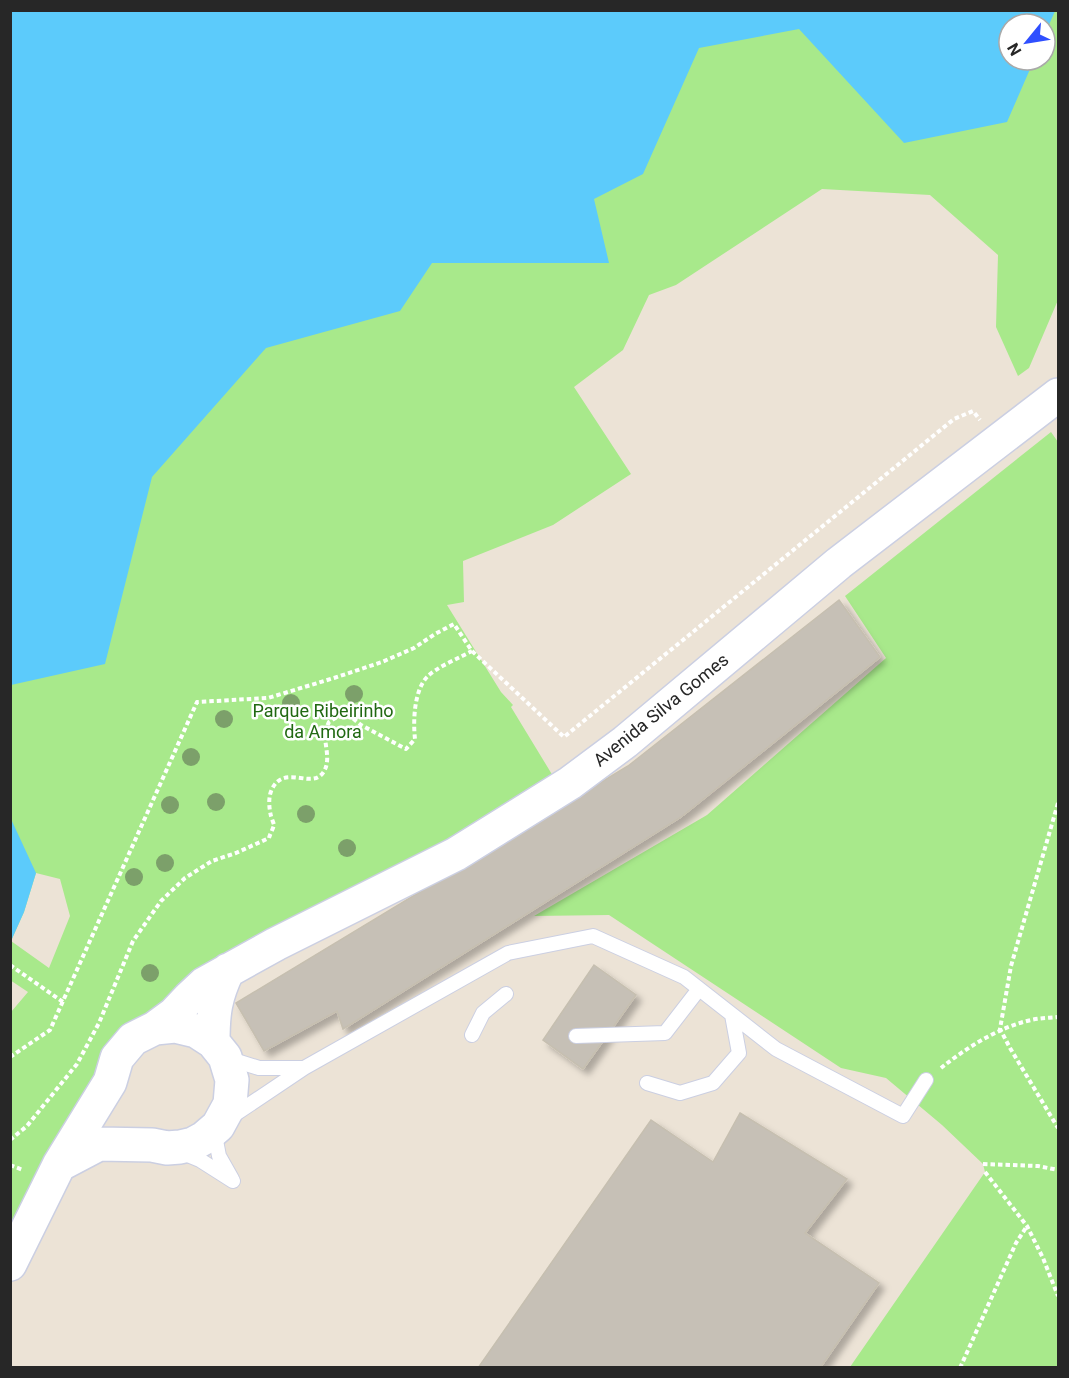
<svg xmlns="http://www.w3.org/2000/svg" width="1069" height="1378" font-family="Roboto,sans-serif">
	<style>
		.green { fill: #a8e98b; fill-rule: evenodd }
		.water { fill: #5ccbfb }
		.building { fill: #c6c0b6; stroke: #c6bfb0; stroke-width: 1.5; filter: url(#shadow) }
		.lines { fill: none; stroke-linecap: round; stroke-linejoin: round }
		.service-casing { stroke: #cbcfe2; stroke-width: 16 }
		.tertiary-casing { stroke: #cbcfe2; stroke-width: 36 }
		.path { stroke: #fff; stroke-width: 4; stroke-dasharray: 4.5 3; stroke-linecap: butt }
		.service { stroke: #fff; stroke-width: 14 }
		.tertiary { stroke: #fff; stroke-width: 33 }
		.tree { fill: #7ca06a }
		.labels { text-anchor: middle; stroke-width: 5; stroke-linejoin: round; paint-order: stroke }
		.street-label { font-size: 18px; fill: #272727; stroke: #fff }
		.park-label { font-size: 18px; fill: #216912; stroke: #fff }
	</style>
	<defs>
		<filter id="shadow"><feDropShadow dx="5.5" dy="5.5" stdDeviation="3" flood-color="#0004"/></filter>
	</defs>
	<rect width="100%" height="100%" fill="#ece3d6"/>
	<path class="green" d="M 10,11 L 1058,11 L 1058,300 L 1029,368 L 1018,376 L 996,327 L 998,255 L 930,195 L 822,189 L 676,285 L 649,295 L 623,350 L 574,387 L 631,474 L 553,525 L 463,561 L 464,602 L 447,605 L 501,692 L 513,705 L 511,707 L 556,781 L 543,790 L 244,947 L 89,1096 L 22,1203 L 11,1224 L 11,1012 L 28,992 L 10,980 ZM 1009,24 L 1045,24 L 1045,60 L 1009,60 ZM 36,873 L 60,879 L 70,916 L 49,968 L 11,941 L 24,912 Z
		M 1051,432 L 1058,442 L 1058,1367 L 850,1367 L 985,1172 L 983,1164 L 942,1125 L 886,1078 L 841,1068 L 609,915 L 534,916 L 707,815 L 886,658 L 845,596 Z"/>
	<path class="water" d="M 10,11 L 11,10 L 1055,11 L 1045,34 L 1045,24 L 1009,24 L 1009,60 L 1034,60 L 1007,122 L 904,143 L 799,29 L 699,48 L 643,174 L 594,199 L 609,263 L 432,263 L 400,311 L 266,348 L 152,477 L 105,664 L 11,685 Z
		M 11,819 L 36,873 L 24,912 L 11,941 Z"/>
	<path class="building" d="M 839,600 L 880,657 L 681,817 L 343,1029 L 337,1011 L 264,1051 L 236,1003 L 628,766 Z
		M 594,965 L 636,995 L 583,1069 L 543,1040 Z
		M 740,1113 L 847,1179 L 805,1233 L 879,1283 L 820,1368 L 478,1368 L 651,1120 L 713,1162 Z"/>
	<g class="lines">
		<defs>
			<path id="service" d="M 472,1035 L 483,1013 L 506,994
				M 576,1036 L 665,1033 L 699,989
				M 227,1058 L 259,1068 L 304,1068
				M 647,1083 L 680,1093 L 713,1083 L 739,1053 L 732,1015
				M 231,1117 L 304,1068 L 508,953 L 593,936 L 684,977 L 776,1049 L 903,1116 L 926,1080
				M 214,1130 L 219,1156 L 232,1179
				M 183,1153 L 200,1160 L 233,1181"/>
			<path id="tertiary" d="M 213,1042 C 213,1013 215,997 228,970
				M 61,1164 L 99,1144 L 152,1145 L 167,1148 L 180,1147 L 193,1144 L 204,1138 L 218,1126 L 230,1104 L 232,1080 L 225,1057 L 213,1042 L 196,1031 L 175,1026 L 155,1028
				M 10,1264 L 59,1165 L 110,1082 L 117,1058 L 133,1039 L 155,1028 L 174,1014 L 189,998 L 204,984 L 276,944 L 456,854 L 570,783 L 625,742 L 839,563 L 1058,395"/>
		</defs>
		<use href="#service" class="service-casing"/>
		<use href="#tertiary" class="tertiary-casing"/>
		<path class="path" d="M 1058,803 L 1011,966 L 1000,1029 L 1010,1048 L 1058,1128
			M 10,965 L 63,1002
			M 10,1057 L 50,1030 L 197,702 L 268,698 L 334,678 L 382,662 L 414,648 L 435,634 L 454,624 L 472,651 L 564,737 L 954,419 L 973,411 L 980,420
			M 941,1068 C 966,1048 999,1027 1031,1020 C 1040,1018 1049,1018 1058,1017
			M 10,1140 L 27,1126 L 77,1064 L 99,1023 L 133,941 L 161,901 L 185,878 L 212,861 L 236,853 L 269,838 C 270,834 273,829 274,825 C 274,824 271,817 271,816 C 269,808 268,797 272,789 C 284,765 309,787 321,775 C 332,764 325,748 325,735 C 325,731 327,726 329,722 L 337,717 L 350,716 L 361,725 L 406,749 L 415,739 C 413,721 414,691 427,677 C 435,668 461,657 472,651
			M 983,1164 L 1038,1166 L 1058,1170
			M 10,1165 L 23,1170
			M 985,1172 L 1027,1226 L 1043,1258 L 1058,1296
			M 960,1368 L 1016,1243 L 1027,1226"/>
		<use href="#service" class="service"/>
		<use href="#tertiary" class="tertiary"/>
	</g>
	<g class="tree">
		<circle cx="354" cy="694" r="9"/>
		<circle cx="291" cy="703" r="9"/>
		<circle cx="224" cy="719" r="9"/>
		<circle cx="191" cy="757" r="9"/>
		<circle cx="216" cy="802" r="9"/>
		<circle cx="170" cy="805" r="9"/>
		<circle cx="306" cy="814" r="9"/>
		<circle cx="347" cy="848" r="9"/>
		<circle cx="165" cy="863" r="9"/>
		<circle cx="134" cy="877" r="9"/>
		<circle cx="150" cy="973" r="9"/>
	</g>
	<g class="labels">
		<g class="street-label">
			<text transform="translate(661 710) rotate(-39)" y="6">Avenida Silva Gomes</text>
		</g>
		<g class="park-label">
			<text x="323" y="717">Parque Ribeirinho<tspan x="323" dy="21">da Amora</tspan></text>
		</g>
	</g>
	<rect width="1069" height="1378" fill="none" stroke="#272727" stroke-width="24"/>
	<g transform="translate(1027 42) rotate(240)"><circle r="28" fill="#ffffff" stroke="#a9a9a9" stroke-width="1.5"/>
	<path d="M0-4.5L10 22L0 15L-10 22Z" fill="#2f4fff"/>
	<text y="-9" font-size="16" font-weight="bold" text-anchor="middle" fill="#272727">N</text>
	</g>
</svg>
